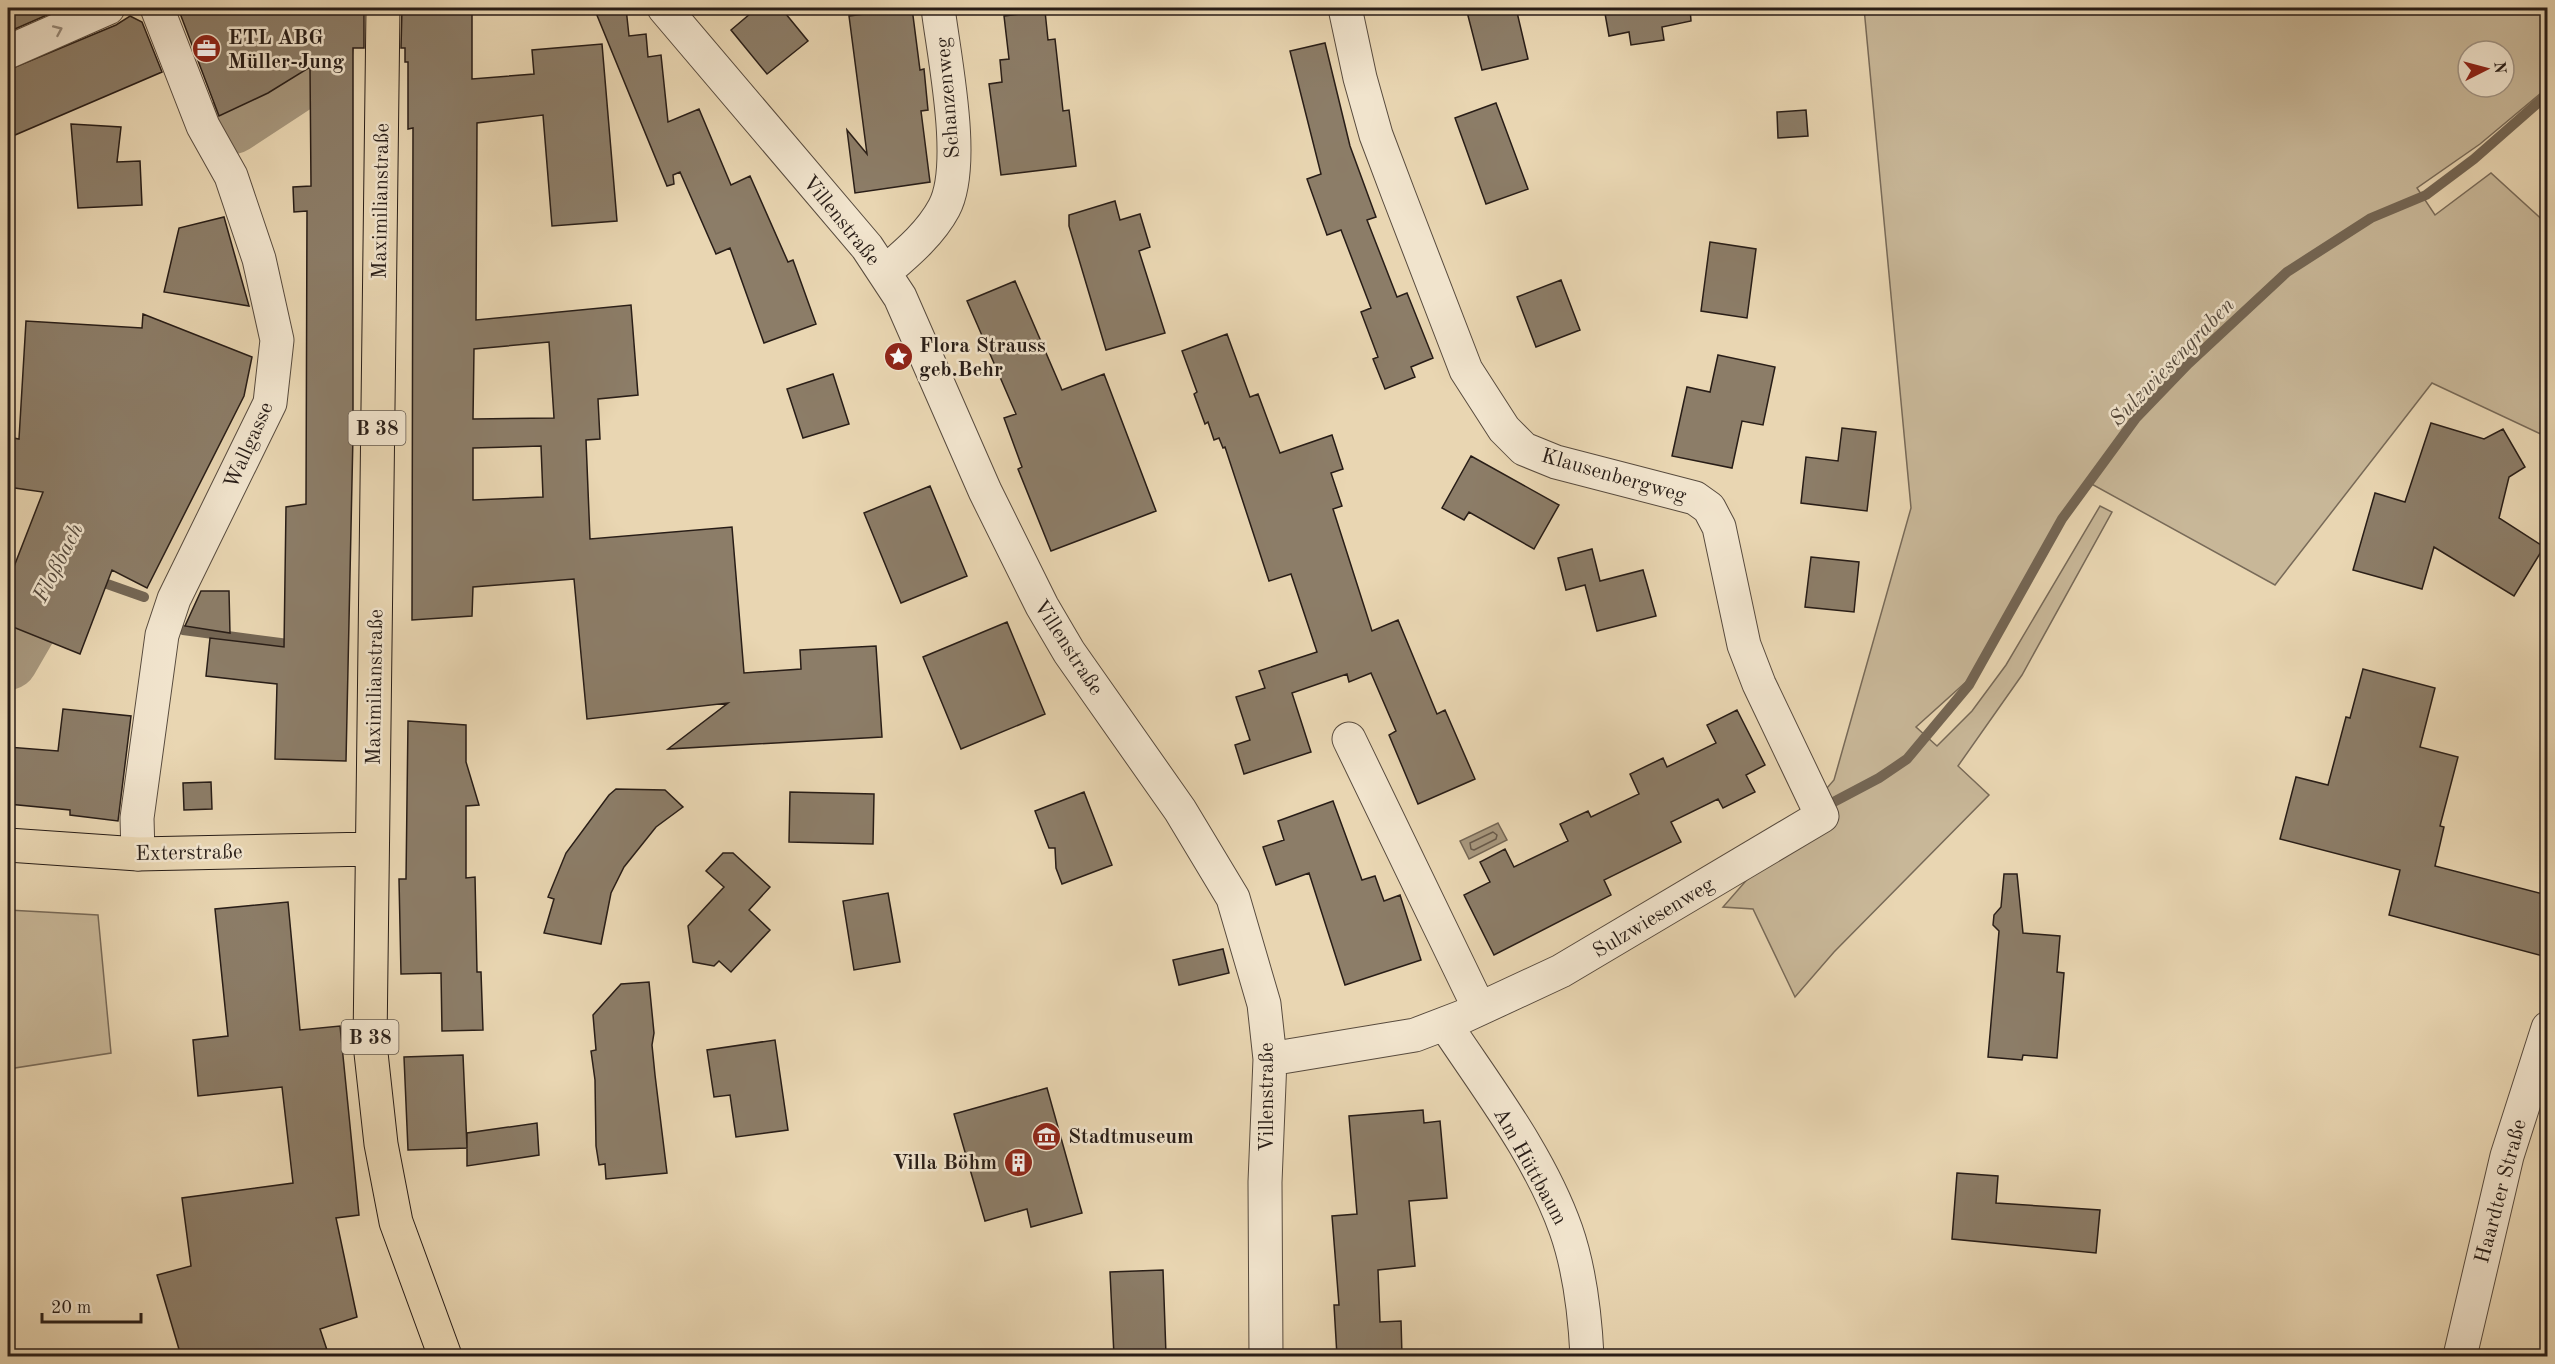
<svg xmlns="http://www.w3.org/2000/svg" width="2555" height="1364" font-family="'Old Standard TT',serif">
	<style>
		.green { fill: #c8b798; stroke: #786a58; stroke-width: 1.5; fill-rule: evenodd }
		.water { fill: #a7977d; stroke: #746654; stroke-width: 1.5 }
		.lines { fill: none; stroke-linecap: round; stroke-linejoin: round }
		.shore { stroke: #685a4a; stroke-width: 1.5 }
		.stream { stroke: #746654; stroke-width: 10 }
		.river { stroke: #a7977d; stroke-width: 60 }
		.building { fill: #8c7d68; stroke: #281d17; stroke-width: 1.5; fill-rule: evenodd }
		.minor-casing { stroke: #584b3e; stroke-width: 35 }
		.major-casing { stroke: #281d17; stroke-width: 35 }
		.minor { stroke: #f1e4cd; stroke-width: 33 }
		.major { stroke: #e9d6b2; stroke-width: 33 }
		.oneway { stroke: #978a7b }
		.labels { text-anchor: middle; stroke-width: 5; stroke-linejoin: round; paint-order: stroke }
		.shield { fill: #f1e4cd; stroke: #64594e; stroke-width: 1.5 }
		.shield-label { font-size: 20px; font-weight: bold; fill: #281d17 }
		.poi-label { font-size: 21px; font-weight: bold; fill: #281d17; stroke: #f1e4cd; text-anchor: start }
		.street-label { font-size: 21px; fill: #281d17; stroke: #f1e4cd }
		.water-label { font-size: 22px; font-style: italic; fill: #54483b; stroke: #f1e4cd }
	</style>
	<rect width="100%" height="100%" fill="#e9d6b2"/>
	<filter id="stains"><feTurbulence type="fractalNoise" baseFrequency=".00333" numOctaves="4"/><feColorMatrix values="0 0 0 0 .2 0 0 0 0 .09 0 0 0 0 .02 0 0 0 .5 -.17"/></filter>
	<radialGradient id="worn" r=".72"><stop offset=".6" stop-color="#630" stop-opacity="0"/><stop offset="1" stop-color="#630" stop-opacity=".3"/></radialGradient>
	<path class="green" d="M 1864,8 L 2225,8 L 2233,12 L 2234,8 L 2547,8 L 2547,88 L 2480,144 L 2417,188 L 2435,215 L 2491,173 L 2547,224 L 2547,437 L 2432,383 L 2275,585 L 2088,482 L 2060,518 L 1967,681 L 1916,727 L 1937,746 L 1972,711 L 2006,665 L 2100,506 L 2112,512 L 2022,675 L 1958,766 L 1989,795 L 1834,952 L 1795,997 L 1753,909 L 1723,907 L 1834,780 L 1911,508 ZM 2468,51 L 2504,51 L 2504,87 L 2468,87 Z
		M 8,910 L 98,915 L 111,1053 L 8,1069 Z"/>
	<path class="water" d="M 1498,823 L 1507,840 L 1469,859 L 1460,841 Z"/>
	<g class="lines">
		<path class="shore" d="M 1493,832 L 1497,835 L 1496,839 L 1474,850 L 1471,849 L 1470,843 Z"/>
		<path class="stream" d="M 264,104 L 265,95
			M 93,579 L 144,597
			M 183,630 L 296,645
			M 1826,806 L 1879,778 L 1907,759 L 1969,685 L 2062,519 L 2136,418 L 2188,364 L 2287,272 L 2371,218 L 2426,195 L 2474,159 L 2548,94"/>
		<path class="river" d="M 233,124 L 320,67 L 324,47
			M 8,660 L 26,629 L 56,556"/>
	</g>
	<path class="building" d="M 8,8 L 63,8 L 8,32 Z
		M 178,8 L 364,8 L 364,48 L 353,48 L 353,435 L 346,761 L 275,759 L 277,684 L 206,676 L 210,638 L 284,647 L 286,507 L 306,504 L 307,211 L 294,212 L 293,187 L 311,186 L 310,67 L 268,93 L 219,116 Z
		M 402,8 L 472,8 L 472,79 L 534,74 L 532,50 L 602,44 L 617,221 L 552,226 L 543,115 L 477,123 L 476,320 L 631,305 L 638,395 L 598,399 L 600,439 L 586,440 L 590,539 L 732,527 L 744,673 L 801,669 L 800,650 L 876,646 L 882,737 L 668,749 L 728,703 L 587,719 L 574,579 L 473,587 L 472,616 L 412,620 L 413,128 L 408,129 L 408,62 L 405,62 L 405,48 L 401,48 ZM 549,342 L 554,418 L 473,419 L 474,349 ZM 541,446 L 543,497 L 473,500 L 473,448 Z
		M 594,8 L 626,8 L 629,36 L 646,34 L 648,57 L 661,55 L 668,122 L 699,109 L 731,185 L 750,176 L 788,262 L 793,260 L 816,324 L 764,343 L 730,248 L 716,254 L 680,172 L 673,175 L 674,184 L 667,186 Z
		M 757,8 L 781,8 L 808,41 L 767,74 L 731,30 Z
		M 880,8 L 912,8 L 920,70 L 924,69 L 928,110 L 921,111 L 930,182 L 855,193 L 847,130 L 867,154 L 849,16 L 880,12 Z
		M 1466,8 L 1516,8 L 1528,59 L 1482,70 Z
		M 1604,8 L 1690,8 L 1691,21 L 1662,27 L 1664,40 L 1631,45 L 1629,32 L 1609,36 Z
		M 1045,11 L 1048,40 L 1055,39 L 1063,111 L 1069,110 L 1076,166 L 1001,175 L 989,84 L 1002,82 L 1000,60 L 1009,59 L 1004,16 Z
		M 130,16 L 142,22 L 162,72 L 8,138 L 8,70 L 116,25 Z
		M 1325,43 L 1350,146 L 1376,217 L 1367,220 L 1397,297 L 1407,293 L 1433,358 L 1411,367 L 1415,377 L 1385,389 L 1373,359 L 1378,357 L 1361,312 L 1371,308 L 1341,230 L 1327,235 L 1307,179 L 1321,174 L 1290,51 Z
		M 1496,103 L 1528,189 L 1486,204 L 1455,118 Z
		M 1806,110 L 1808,136 L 1778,138 L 1777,112 Z
		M 71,124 L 121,127 L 117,162 L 140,161 L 142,205 L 78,208 Z
		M 1115,201 L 1120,220 L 1140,214 L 1150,247 L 1139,251 L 1165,333 L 1106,350 L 1069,226 L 1069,215 Z
		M 224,217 L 249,306 L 164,292 L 179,228 Z
		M 1710,242 L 1756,249 L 1747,318 L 1701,311 Z
		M 1561,280 L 1580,330 L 1536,347 L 1517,297 Z
		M 1015,281 L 1062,390 L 1104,374 L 1156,511 L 1051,551 L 1018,469 L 1022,467 L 1004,418 L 1016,414 L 967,301 Z
		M 143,314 L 252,357 L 244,396 L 147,588 L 112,570 L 80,654 L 8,625 L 8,582 L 43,492 L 8,487 L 8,437 L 19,439 L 26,321 L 142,328 Z
		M 1227,334 L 1250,397 L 1258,394 L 1280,453 L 1332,435 L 1343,469 L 1331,473 L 1342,506 L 1333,509 L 1372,631 L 1398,620 L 1437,714 L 1445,710 L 1475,779 L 1418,804 L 1389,735 L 1396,731 L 1371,673 L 1349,682 L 1347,674 L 1292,693 L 1311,752 L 1244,774 L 1235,745 L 1250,740 L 1236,697 L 1265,688 L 1259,671 L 1317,652 L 1291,574 L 1269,581 L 1225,447 L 1223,448 L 1219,438 L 1214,440 L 1208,422 L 1205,424 L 1194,394 L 1197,392 L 1182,351 Z
		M 1718,355 L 1775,367 L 1763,425 L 1742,421 L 1732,468 L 1672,456 L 1687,387 L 1710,392 Z
		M 833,374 L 849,424 L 803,438 L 787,389 Z
		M 2431,423 L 2484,439 L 2503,429 L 2525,467 L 2509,477 L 2499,518 L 2544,547 L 2514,596 L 2434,547 L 2422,589 L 2353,570 L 2375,493 L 2405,502 Z
		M 1842,428 L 1876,432 L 1867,511 L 1801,503 L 1806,457 L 1838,461 Z
		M 1471,456 L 1559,505 L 1534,549 L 1469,512 L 1464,520 L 1442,508 Z
		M 930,486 L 967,576 L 901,603 L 864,513 Z
		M 1592,549 L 1600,581 L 1643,570 L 1656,616 L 1597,631 L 1585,585 L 1566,590 L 1558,558 Z
		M 1811,557 L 1859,562 L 1854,612 L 1805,607 Z
		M 201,591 L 229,591 L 230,633 L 185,626 Z
		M 1007,622 L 1045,714 L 961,749 L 923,657 Z
		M 2363,669 L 2435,688 L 2420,747 L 2458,757 L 2440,826 L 2444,827 L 2435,866 L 2547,895 L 2547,957 L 2389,915 L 2400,870 L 2280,839 L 2296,777 L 2328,785 L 2346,717 L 2350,718 Z
		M 63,709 L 131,716 L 118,821 L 70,815 L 70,810 L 8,804 L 8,747 L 58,751 Z
		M 1737,710 L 1765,765 L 1746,775 L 1755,792 L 1723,808 L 1718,799 L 1671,822 L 1681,842 L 1604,880 L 1611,895 L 1494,955 L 1464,895 L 1490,882 L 1480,862 L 1505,849 L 1514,867 L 1568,841 L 1560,824 L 1588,811 L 1591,817 L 1639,794 L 1630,774 L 1663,758 L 1667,767 L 1716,743 L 1707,725 Z
		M 408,721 L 466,725 L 466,762 L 479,805 L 466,806 L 466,878 L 475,877 L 477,972 L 481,972 L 483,1030 L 442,1031 L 441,973 L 401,974 L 399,879 L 406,879 Z
		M 211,782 L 212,809 L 184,810 L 183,783 Z
		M 616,789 L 665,790 L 683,807 L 656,827 L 624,867 L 611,893 L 601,944 L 544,933 L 554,899 L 548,897 L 566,853 L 609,795 Z
		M 790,792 L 874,794 L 873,844 L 789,842 Z
		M 1084,792 L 1112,865 L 1062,884 L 1056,868 L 1055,848 L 1049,848 L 1035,811 Z
		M 1333,801 L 1362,880 L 1375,876 L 1384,901 L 1400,895 L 1421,960 L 1345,985 L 1309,873 L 1276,885 L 1263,847 L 1284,840 L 1278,821 Z
		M 723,853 L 733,853 L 770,887 L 749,910 L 770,930 L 731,972 L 719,961 L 714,966 L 693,962 L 688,926 L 724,887 L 706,871 Z
		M 2004,874 L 2017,874 L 2023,933 L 2060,936 L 2057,972 L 2064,973 L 2057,1058 L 2023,1055 L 2022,1060 L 1988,1057 L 1999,931 L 1993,925 L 1994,915 L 2001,907 Z
		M 888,893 L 900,962 L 854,970 L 843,901 Z
		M 288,902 L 300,1030 L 340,1026 L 359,1215 L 336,1218 L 357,1317 L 320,1329 L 329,1356 L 181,1356 L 157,1275 L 191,1266 L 182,1198 L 293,1183 L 282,1087 L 198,1096 L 193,1040 L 228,1036 L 215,909 Z
		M 1223,949 L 1229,973 L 1179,985 L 1173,960 Z
		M 649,982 L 654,1033 L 652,1045 L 655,1075 L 667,1173 L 606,1179 L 605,1164 L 599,1165 L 596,1146 L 595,1080 L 591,1051 L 596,1050 L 593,1015 L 621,984 Z
		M 775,1040 L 788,1130 L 736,1137 L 730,1095 L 714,1097 L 707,1050 Z
		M 463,1055 L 467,1148 L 408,1150 L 404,1057 Z
		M 1047,1088 L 1082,1213 L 1031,1227 L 1027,1209 L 985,1221 L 954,1114 Z
		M 1423,1110 L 1424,1123 L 1440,1121 L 1447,1198 L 1409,1201 L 1415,1266 L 1378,1270 L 1380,1322 L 1401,1321 L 1402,1356 L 1337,1356 L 1334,1305 L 1339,1305 L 1332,1216 L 1357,1214 L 1349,1116 Z
		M 537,1123 L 539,1155 L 467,1166 L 467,1133 Z
		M 1957,1173 L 1998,1176 L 1996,1203 L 2100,1210 L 2096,1253 L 1952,1239 Z
		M 1163,1270 L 1166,1355 L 1114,1356 L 1110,1272 Z"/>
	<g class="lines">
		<defs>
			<path id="minor" d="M 664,8 L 867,247 L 900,297 L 985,491 L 1042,606 L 1069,652 L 1180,810 L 1233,898 L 1264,1004 L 1270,1059 L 1265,1182 L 1266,1356
				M 8,52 L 108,8
				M 885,272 C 907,253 930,234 944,208 C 967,165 944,57 938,8
				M 1349,739 L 1479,1008
				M 138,854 L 137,818 L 162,635 L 174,599 L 270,403 L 277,340 L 259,259 L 231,176 L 203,126 L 157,8
				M 1445,1024 C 1488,1089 1540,1156 1566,1230 C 1580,1270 1585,1315 1587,1356
				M 1270,1059 L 1415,1035 L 1462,1017 L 1561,971 L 1822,816 L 1759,684 L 1744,645 L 1719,527 L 1709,508 L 1695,498 L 1556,462 L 1524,449 L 1504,429 L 1466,370 L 1399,196 L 1376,135 L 1360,78 L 1345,8
				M 2460,1356 L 2507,1156 L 2548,1028"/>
			<path id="major" d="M 383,8 L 370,1044 L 381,1144 L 396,1222 L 445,1356
				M 8,845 L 138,854 L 371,849"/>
		</defs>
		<use href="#minor" class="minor-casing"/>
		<use href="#major" class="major-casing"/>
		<use href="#minor" class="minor"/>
		<use href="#major" class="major"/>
	</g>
	<defs><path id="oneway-chevron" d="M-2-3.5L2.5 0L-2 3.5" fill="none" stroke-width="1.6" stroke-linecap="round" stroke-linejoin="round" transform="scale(1.5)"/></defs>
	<use class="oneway" href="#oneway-chevron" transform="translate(58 30) rotate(-24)"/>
	<defs>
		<symbol id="office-disc" viewBox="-11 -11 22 22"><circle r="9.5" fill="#8f2418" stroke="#f1e4cd"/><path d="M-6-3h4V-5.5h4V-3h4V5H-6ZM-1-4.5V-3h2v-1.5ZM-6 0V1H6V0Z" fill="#fff"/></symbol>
		<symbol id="sight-disc" viewBox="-11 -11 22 22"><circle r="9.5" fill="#8f2418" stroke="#f1e4cd"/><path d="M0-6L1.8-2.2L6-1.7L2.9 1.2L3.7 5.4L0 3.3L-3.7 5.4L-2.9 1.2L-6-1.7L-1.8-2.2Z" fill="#fff"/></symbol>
		<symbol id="museum-disc" viewBox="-11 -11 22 22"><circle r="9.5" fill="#8f2418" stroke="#f1e4cd"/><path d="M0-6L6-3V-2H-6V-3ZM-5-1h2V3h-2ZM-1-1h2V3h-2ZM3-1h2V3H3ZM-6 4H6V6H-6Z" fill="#fff"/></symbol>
		<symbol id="building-disc" viewBox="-11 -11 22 22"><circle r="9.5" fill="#8f2418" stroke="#f1e4cd"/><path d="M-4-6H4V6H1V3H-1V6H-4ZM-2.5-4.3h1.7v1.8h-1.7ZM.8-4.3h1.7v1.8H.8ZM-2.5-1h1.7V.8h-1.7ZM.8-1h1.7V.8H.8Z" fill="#fff"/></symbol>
	</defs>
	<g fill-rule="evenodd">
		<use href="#office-disc" x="190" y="32" width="33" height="33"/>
		<use href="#sight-disc" x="882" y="340" width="33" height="33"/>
		<use href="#museum-disc" x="1030" y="1120" width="33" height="33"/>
		<use href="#building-disc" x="1002" y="1146" width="33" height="33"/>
	</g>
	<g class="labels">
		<g class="shield">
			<rect x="348.5" y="411" width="57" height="34" rx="4.5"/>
			<rect x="341.5" y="1020" width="57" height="34" rx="4.5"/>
		</g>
		<g class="shield-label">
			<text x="377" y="435">B 38</text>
			<text x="370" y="1044">B 38</text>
		</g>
		<g class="poi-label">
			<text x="228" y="44">ETL ABG<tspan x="228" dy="24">Müller-Jung</tspan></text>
			<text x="919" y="352">Flora Strauss<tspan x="919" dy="24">geb.Behr</tspan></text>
			<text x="1068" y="1143">Stadtmuseum</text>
			<text x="997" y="1169" text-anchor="end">Villa Böhm</text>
		</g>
		<g class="street-label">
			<text transform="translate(947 98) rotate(-95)" y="7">Schanzenweg</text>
			<text transform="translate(380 201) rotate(-89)" y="7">Maximilianstraße</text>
			<text transform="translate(842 220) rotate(51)" y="7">Villenstraße</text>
			<text transform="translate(248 445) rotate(-66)" y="7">Wallgasse</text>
			<text transform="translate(1614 475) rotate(16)" y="7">Klausenbergweg</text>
			<text transform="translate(1069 647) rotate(57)" y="7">Villenstraße</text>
			<text transform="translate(374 687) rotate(-89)" y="7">Maximilianstraße</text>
			<text transform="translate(189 852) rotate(-1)" y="7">Exterstraße</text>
			<text transform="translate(1653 917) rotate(-31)" y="7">Sulzwiesenweg</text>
			<text transform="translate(1266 1097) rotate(-90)" y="7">Villenstraße</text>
			<text transform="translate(1531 1166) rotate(61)" y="7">Am Hüttbaum</text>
			<text transform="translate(2500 1191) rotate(-75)" y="7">Haardter Straße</text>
		</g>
		<g class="water-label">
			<text transform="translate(2171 361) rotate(-46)" y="8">Sulzwiesengraben</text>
			<text transform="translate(57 562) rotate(-63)" y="8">Floßbach</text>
		</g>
	</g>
	<rect width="2555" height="1364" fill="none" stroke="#e9d6b2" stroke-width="30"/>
	<rect x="9" y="9" width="2537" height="1346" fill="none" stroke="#281d17" stroke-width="3"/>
	<rect x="15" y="15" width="2525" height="1334" fill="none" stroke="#281d17" stroke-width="1.5"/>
	<g transform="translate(2486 69) rotate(84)"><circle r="28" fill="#f1e4cd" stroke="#a19484" stroke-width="1.5"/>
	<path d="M0-4.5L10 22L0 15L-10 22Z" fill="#8f2418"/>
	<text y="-9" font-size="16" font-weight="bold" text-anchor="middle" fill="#281d17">N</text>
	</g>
	<path d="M42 1313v9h99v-9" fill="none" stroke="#281d17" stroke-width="3"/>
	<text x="51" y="1313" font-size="18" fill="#281d17" stroke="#f1e4cd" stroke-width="4.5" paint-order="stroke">20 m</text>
	<rect width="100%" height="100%" filter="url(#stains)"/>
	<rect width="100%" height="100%" fill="url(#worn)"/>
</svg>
